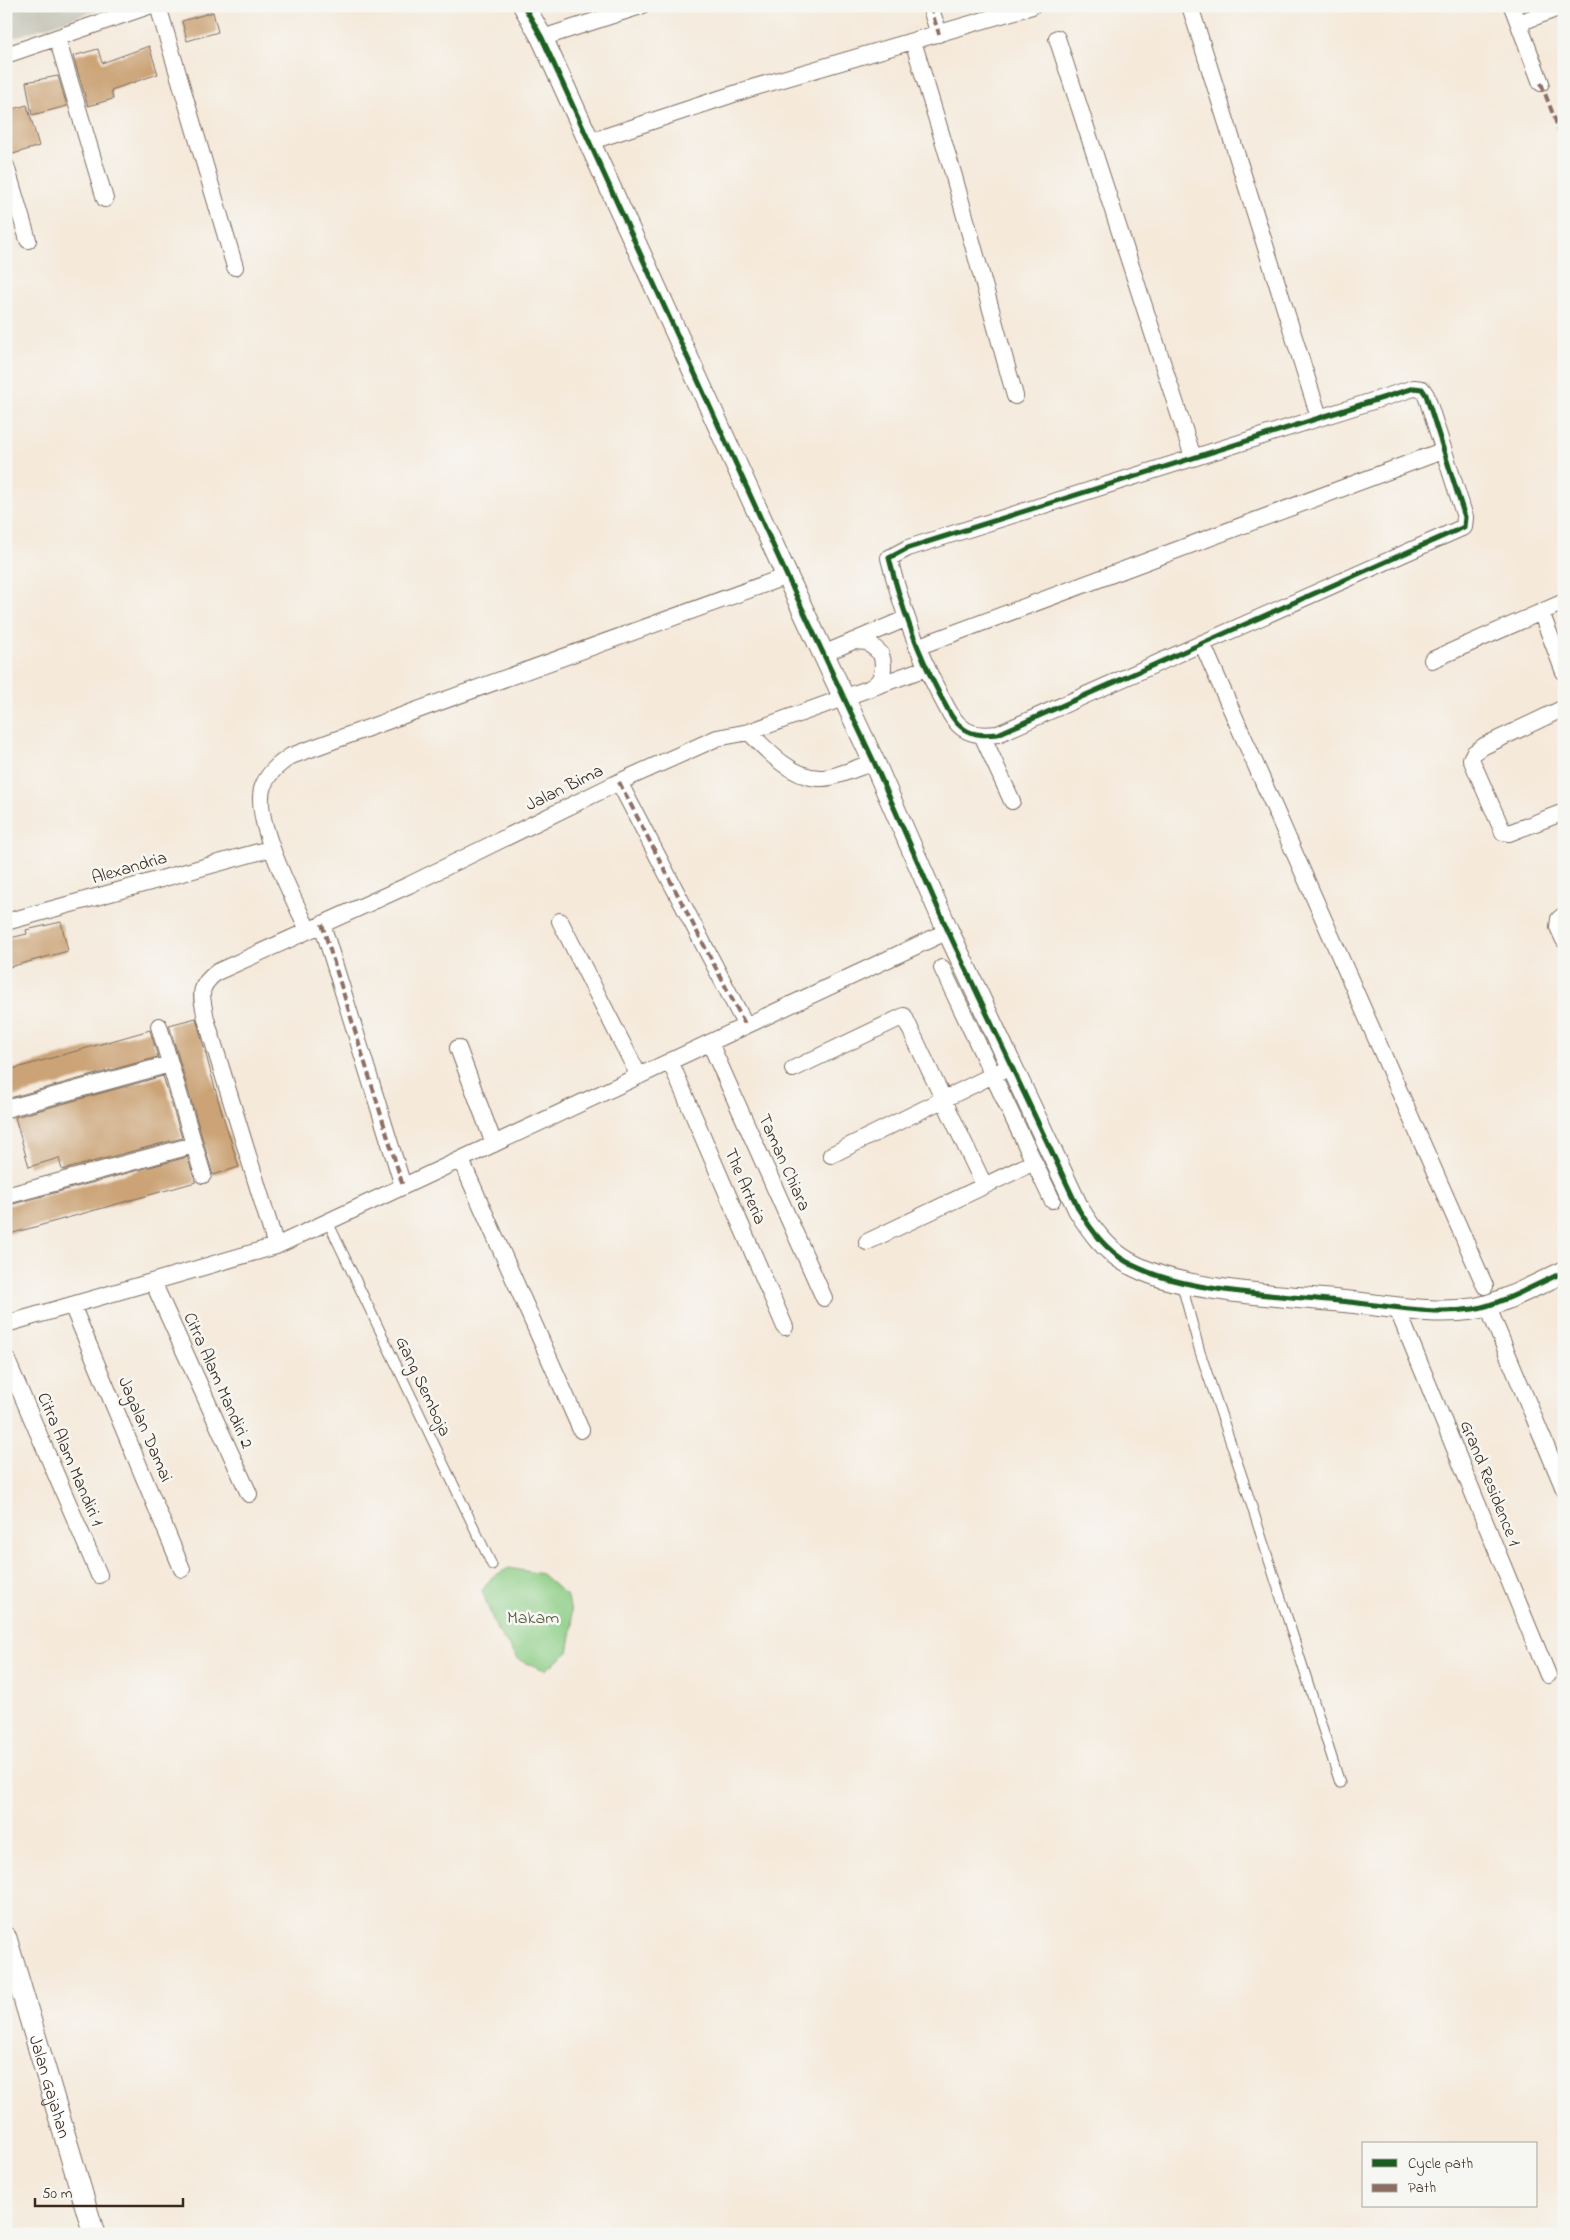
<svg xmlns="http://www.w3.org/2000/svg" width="1570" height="2240" font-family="'Indie Flower',sans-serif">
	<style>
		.industrial { fill: #c6c5b8 }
		.green { fill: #8dce86; stroke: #647c52 }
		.building { fill: #cba376 }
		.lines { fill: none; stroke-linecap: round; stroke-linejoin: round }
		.service-casing { stroke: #7c6d60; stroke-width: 11 }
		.minor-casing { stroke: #7c6d60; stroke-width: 18 }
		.tertiary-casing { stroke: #7c6d60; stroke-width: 23 }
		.service { stroke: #fff; stroke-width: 9 }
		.minor { stroke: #fff; stroke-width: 16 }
		.tertiary { stroke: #fff; stroke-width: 21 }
		.quiet { stroke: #8d6e63; stroke-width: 4; stroke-dasharray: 8 4; stroke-linecap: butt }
		.cycleway-casing { stroke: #f6f6f2; stroke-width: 8 }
		.cycleway { stroke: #1b5e20; stroke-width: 5 }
		.labels { text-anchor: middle; stroke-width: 5; stroke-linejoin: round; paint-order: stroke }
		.street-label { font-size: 18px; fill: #3b2a1e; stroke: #f6f6f2 }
		.park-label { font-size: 18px; fill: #545b3d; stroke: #f6f6f2 }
	</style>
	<rect width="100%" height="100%" fill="#f6f6f2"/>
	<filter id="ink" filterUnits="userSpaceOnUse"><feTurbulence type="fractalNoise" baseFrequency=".02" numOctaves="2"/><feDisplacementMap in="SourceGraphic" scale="10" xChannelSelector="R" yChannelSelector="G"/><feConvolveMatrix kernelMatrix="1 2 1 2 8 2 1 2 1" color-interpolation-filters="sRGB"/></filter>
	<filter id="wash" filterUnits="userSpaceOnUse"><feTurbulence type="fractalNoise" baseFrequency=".0096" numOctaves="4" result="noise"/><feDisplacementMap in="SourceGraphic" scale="20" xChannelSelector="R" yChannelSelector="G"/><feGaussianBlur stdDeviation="1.12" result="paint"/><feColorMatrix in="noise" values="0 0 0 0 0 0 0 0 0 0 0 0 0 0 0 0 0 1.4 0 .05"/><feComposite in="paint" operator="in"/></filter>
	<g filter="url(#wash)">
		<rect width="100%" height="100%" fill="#f5e9da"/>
		<path class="industrial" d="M 6,6 L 110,6 L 6,40 Z"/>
		<path class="green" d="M 509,1568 L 542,1574 L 568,1597 L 573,1624 L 568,1653 L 545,1670 L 519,1660 L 497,1630 L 482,1591 L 492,1577 Z"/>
		<g id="blocks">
			<path class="building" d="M 213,12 L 218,32 L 187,41 L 182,21 Z
				M 149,46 L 158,74 L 111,90 L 113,99 L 88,106 L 73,56 L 98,49 L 102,63 Z
				M 58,76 L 67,106 L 32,115 L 26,82 Z
				M 27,105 L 39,146 L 13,154 L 6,130 L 6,111 Z
				M 61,922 L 68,951 L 6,968 L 6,939 L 27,934 L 26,930 Z
				M 196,1018 L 219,1103 L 239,1167 L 213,1175 L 169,1025 Z
				M 150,1030 L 158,1057 L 6,1099 L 6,1071 Z
				M 163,1076 L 182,1138 L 62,1170 L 59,1158 L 29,1167 L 15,1117 Z
				M 187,1157 L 196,1182 L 6,1235 L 6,1206 Z"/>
		</g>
	</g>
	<g filter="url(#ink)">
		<use href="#blocks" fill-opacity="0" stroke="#7c6d60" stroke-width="1"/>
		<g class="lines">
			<defs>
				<path id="service" d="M 328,1222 L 492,1565
					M 1181,1282 L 1200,1352 L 1244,1482 L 1340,1783"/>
				<path id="minor" d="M 158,6 L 235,267
					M 930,6 L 939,34
					M 1190,6 L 1319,417
					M 1512,6 L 1541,83
					M 1519,23 L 1563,6
					M 57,38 L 105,199
					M 542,38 L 641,6
					M 1057,38 L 1193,457
					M 913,41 L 953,173 L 1015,396
					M 6,55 L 149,6
					M 589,142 L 752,88 L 1032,6
					M 6,166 L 28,240
					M 1414,388 L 1422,389 L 1426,395 L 1465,517 L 1464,527 L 998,734 C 987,735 974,736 964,729 C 952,721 947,707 940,695 C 917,651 901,606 889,558 L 908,548 Z
					M 1541,612 L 1564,672
					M 853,641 L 868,642 L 881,654 C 885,667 884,681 870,688
					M 1202,643 L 1485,1286
					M 917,647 L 1442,451
					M 823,654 L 905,619
					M 1432,660 L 1564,602
					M 1564,708 L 1484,746 L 1474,753 L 1471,759 L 1503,832 L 1509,833 L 1564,812
					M 749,732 C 767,751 794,780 823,778 C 835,778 861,766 874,762
					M 982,735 L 1012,801
					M 619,782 L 746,1026
					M 1564,915 L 1559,919 L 1558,927 L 1564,940
					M 560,921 L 639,1076
					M 6,922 L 262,851
					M 322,924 L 403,1186
					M 308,930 C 294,899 251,818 263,786 C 269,772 279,764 291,756 L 787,576
					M 942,968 L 1052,1200
					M 159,1026 L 203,1175
					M 710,1043 L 824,1298
					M 458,1048 L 494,1144
					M 670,1061 L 785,1327
					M 793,1069 L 904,1016 L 984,1185
					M 6,1109 L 170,1064
					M 831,1155 L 1003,1070
					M 461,1160 L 581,1430
					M 6,1196 L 194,1145
					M 867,1242 L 1034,1162
					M 276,1246 L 206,1019 C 202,996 196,988 217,972 L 409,885 L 619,782 L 717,738 L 749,732 L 926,668
					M 153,1282 L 249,1494
					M 72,1305 L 182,1569
					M 1487,1305 L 1564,1489
					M 1396,1306 L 1548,1675
					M 6,1324 L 276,1246 L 948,931
					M 6,1358 L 99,1575"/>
				<g id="tertiary">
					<path d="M 524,6 L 542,38 L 787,576 L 874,762 L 948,931 L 1079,1210 C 1092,1231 1106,1250 1127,1262 C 1181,1294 1286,1295 1349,1302 C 1390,1306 1432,1315 1473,1309 C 1502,1304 1537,1284 1564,1272"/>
					<path id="s1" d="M 6,1938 L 94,2234"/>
				</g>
			</defs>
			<use href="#service" class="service-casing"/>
			<use href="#minor" class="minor-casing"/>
			<use href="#tertiary" class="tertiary-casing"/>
			<use href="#service" class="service"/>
			<use href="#minor" class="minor"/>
			<use href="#tertiary" class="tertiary"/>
			<path class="quiet" d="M 930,6 L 939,34
				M 1541,83 L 1564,143
				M 619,782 L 746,1026
				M 322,924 L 403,1186"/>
			<defs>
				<path id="cycleway" d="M 524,6 L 542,38 L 787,576 L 874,762 L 948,931 L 1079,1210 C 1092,1231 1106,1250 1127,1262 C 1181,1294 1286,1295 1349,1302 C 1390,1306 1432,1315 1473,1309 C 1502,1304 1537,1284 1564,1272
					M 1414,388 L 1422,389 L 1426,395 L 1465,517 L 1464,527 L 998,734 C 987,735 974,736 964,729 C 952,721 947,707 940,695 C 917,651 901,606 889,558 L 908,548 Z"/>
			</defs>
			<use href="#cycleway" class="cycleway-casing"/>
			<use href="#cycleway" class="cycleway"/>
		</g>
	</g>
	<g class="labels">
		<g class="street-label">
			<text transform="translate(564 787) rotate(-26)" y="6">Jalan Bima</text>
			<text transform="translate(129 867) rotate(-16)" y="6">Alexandria</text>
			<text transform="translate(785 1162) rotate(66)" y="6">Taman Chiara</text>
			<text transform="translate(746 1186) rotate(67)" y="6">The Arteria</text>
			<text transform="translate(219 1380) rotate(66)" y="6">Citra Alam Mandiri 2</text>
			<text transform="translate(424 1386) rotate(65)" y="6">Gang Semboja</text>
			<text transform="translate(146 1429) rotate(67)" y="6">Jagalan Damai</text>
			<text transform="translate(71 1459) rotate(67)" y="6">Citra Alam Mandiri 1</text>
			<text transform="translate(1491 1483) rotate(68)" y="6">Grand Residence 1</text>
			<text dy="6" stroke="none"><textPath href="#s1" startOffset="155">Jalan Gajahan</textPath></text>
		</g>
		<g class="park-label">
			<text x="533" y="1623">Makam</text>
		</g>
	</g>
	<rect width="1570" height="2240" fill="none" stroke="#f6f6f2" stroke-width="25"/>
	<rect x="1362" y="2142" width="175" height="65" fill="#f6f6f2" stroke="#aba49d"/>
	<rect x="1372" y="2159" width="25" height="8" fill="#1b5e20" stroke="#aba49d"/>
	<text x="1408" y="2168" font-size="15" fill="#3b2a1e">Cycle path</text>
	<rect x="1372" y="2184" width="25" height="8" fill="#8d6e63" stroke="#aba49d"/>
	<text x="1408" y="2192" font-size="15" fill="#3b2a1e">Path</text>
	<path d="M35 2198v8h148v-8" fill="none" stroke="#3b2a1e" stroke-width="2.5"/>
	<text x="42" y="2198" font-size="15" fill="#3b2a1e" stroke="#f6f6f2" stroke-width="4" paint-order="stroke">50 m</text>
</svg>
